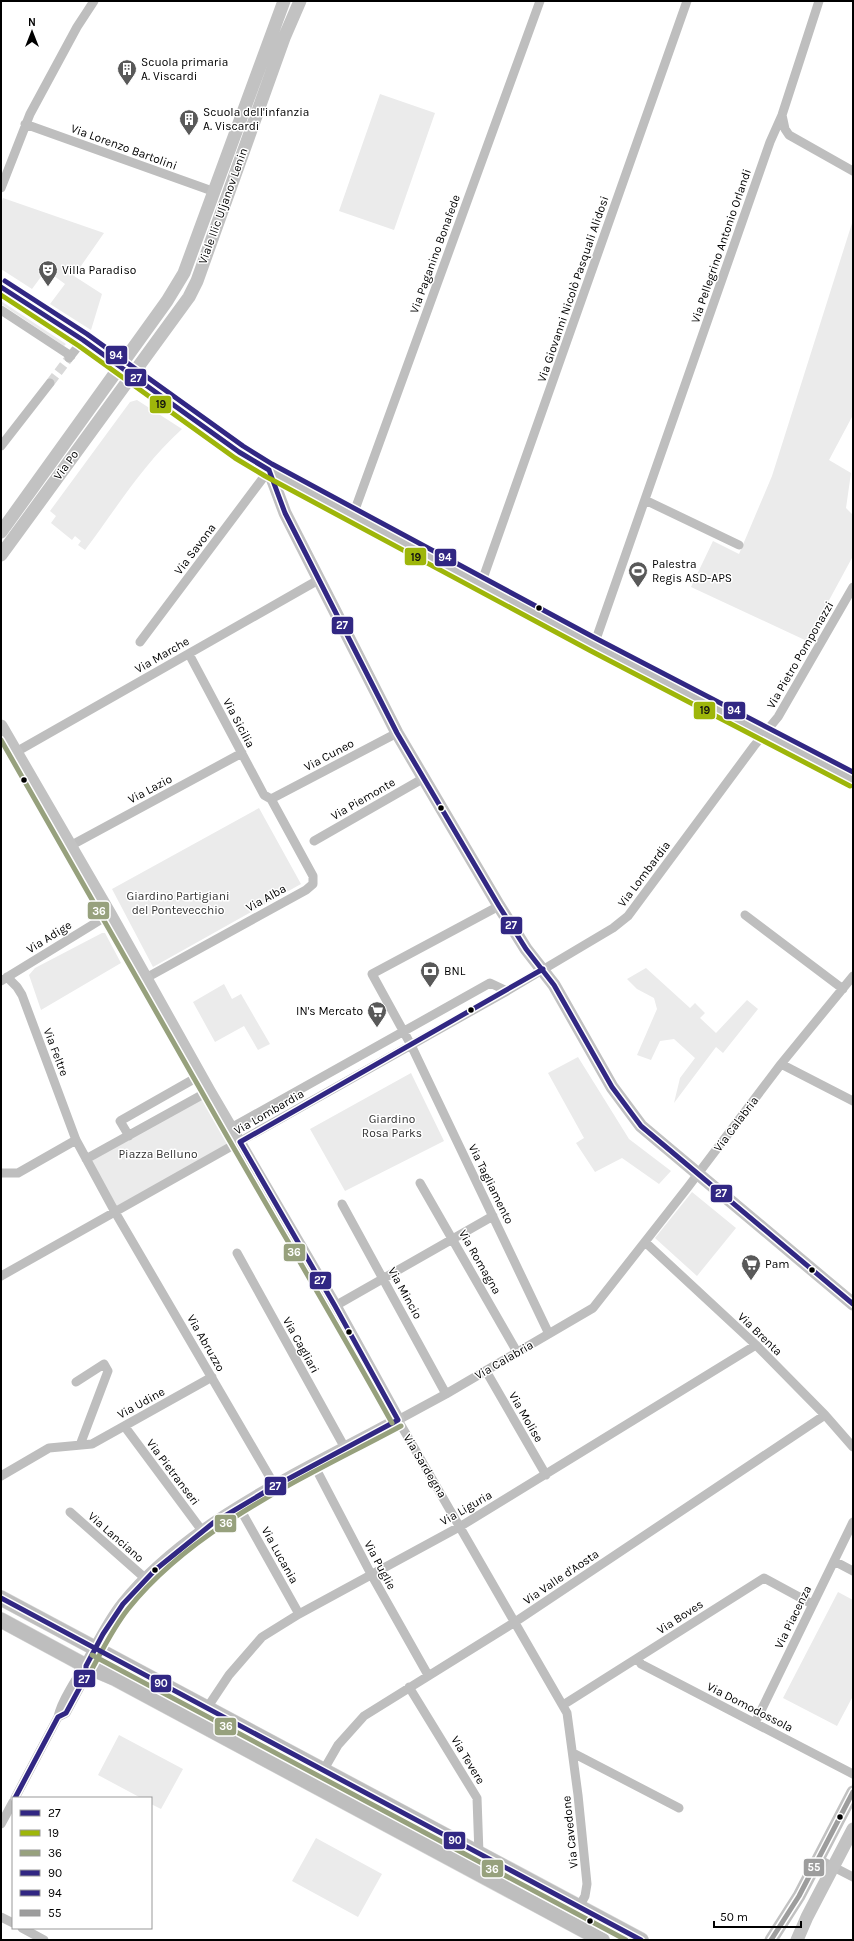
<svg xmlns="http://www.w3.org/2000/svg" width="854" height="1941" font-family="Karla,sans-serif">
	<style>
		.green { fill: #ebebeb }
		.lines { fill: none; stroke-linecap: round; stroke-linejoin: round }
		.street-tunnel { stroke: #d9d9d9; stroke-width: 9; stroke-dasharray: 9 4.5; stroke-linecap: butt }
		.primary-casing { stroke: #dbdbdb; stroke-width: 16 }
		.street { stroke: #bebebe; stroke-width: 9 }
		.secondary { stroke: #c2c2c2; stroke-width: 13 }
		.primary { stroke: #bebebe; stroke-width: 15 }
		.bus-1-casing { stroke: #fff; stroke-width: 8 }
		.bus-2-casing { stroke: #fff; stroke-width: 8 }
		.bus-3-casing { stroke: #fff; stroke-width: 8 }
		.bus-4-casing { stroke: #fff; stroke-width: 8 }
		.bus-5-casing { stroke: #fff; stroke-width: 8 }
		.bus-6-casing { stroke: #fff; stroke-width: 8 }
		.bus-1 { stroke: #312783; stroke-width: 5 }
		.bus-2 { stroke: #9eb60a; stroke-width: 5 }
		.bus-3 { stroke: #97a17d; stroke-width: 5 }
		.bus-4 { stroke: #312783; stroke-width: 5 }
		.bus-5 { stroke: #312783; stroke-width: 5 }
		.bus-6 { stroke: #9d9d9d; stroke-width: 5 }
		.bus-dot { fill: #000; stroke: #fff; stroke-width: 1.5 }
		.labels { text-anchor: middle; stroke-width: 3; stroke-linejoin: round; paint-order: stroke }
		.poi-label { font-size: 12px; fill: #000; stroke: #fff; text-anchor: start }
		.street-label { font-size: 12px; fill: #000; stroke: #fff }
		.park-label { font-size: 12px; fill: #313131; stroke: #fff }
		.line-badge { stroke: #fff; stroke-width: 1.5 }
		.badge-label { font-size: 11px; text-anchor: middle; font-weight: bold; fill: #fff }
		.pale-badge-label { font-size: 11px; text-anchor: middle; font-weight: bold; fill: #111 }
	</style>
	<rect width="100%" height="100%" fill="#fff"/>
	<path class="green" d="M 380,94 L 435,113 L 394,230 L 339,211 Z
		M 3,198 L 104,233 L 74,276 L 102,294 L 91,330 L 50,304 L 65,284 L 46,270 L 32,289 L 1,269 L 1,204 Z
		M 853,220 L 853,415 L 829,460 L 851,473 L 846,508 L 853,515 L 853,556 L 807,641 L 691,587 L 713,541 L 739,554 L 772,476 Z
		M 1,301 L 66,344 L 64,346 L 1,304 Z
		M 137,400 L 182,429 C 143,464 116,509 85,550 L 78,545 L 81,541 L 75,536 L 72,540 L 51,523 L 56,516 L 50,511 L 130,402 Z
		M 259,808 L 301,884 L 153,967 L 112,889 Z
		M 102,933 L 105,933 L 121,963 L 41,1010 L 29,975 L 35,968 Z
		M 646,968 L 690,1008 L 695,1003 L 705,1013 L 700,1018 L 716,1033 L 747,1000 L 758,1009 L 723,1053 L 716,1047 L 674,1103 L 680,1078 L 695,1058 L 674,1039 L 660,1041 L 651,1060 L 637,1055 L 657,1009 L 654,998 L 637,989 L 627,979 Z
		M 224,984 L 232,999 L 241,994 L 270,1044 L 258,1050 L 244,1026 L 215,1042 L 193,1002 Z
		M 578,1057 L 629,1139 L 671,1171 L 659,1184 L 622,1158 L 595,1172 L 576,1143 L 584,1138 L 548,1073 Z
		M 411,1073 L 444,1141 L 345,1191 L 310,1129 Z
		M 209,1091 L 240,1142 L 115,1212 L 86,1159 Z
		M 692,1192 L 736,1228 L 697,1276 L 655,1238 Z
		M 838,1592 L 853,1600 L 853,1696 L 837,1726 L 783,1698 Z
		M 119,1735 L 183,1769 L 161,1809 L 151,1804 L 151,1798 L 141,1798 L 98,1775 Z
		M 316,1838 L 382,1874 L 358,1917 L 292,1881 Z"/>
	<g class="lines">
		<path class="street-tunnel" d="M 50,383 L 69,358"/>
		<defs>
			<path id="primary" d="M 1,287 L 83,340 L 239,452 L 269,470 L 594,645 L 853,780
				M 1,1598 L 641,1940
				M 1,1620 L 86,1666 L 114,1678 L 602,1940"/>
		</defs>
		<use href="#primary" class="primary-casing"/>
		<path class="street" d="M 782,115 L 785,129 L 789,135 L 853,171
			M 25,124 L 215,192
			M 1,188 L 30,114 L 77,27 L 94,1
			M 1,310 L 71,356
			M 69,358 L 83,340
			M 1,446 L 50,383
			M 645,500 L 739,545
			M 353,515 L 540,1
			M 481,584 L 687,1
			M 140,642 L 269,470
			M 594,645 L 770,142 L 782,115 L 819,1
			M 189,654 L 264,795 L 271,799
			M 16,752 L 320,579
			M 271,799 L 397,733
			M 314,841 L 424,778
			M 70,846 L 242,753
			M 499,906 L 372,974 L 411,1045 L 549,1334
			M 745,915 L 843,989
			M 7,977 L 17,987 L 22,995 L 76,1140 L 115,1212 L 275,1486
			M 146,978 L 306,890 L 313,884 L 313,876 L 271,799
			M 1,981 L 110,914
			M 781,1064 L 853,1101
			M 231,1128 L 490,983 L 507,991
			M 129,1136 L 120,1121 L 201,1075
			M 86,1159 L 209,1091
			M 1,1173 L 18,1173 L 76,1140
			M 420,1183 L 517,1352
			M 342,1204 L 446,1394
			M 645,1242 L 756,1345 L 825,1415 L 853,1447
			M 237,1253 L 345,1448
			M 1,1276 L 507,991 L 613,928 L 628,916 L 754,746 L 778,717 L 853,587
			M 335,1306 L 493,1216
			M 486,1371 L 546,1475
			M 76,1382 L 104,1364 L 108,1371 L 80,1445
			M 125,1427 L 203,1532
			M 314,1465 L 371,1574 L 428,1675
			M 1,1476 L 49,1448 L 92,1444 L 212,1377
			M 239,1507 L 299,1614
			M 70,1512 L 146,1579
			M 834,1561 L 853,1571
			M 638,1659 L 641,1664 L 853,1774
			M 409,1687 L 477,1798 L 479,1854
			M 563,1705 L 764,1578 L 812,1604
			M 207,1708 L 229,1675 L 262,1637 L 299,1614 L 461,1526 L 756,1345
			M 58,1717 L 66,1713 L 86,1676 L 86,1672
			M 755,1723 L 853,1522
			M 573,1753 L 679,1808
			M 323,1771 L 338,1745 L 364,1716 L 515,1622 L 825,1415
			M 15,1798 L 58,1717 C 61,1702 76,1678 86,1666
			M 1,1824 L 13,1802
			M 818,1859 L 853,1877
			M 579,1907 L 585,1896 L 587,1884 L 578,1795 L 567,1713 L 398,1420 L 446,1394 L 593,1308 L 688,1187 L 781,1064 L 853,976
			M 1,1917 L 13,1923
			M 22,1928 L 44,1940"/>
		<path class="secondary" d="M 269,470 L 285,513 L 397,733 L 499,906 L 526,949 L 554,985 L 612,1087 L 641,1126 L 853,1304
			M 1,532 L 167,301 L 184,273 L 284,1
			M 1,555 L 189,297 L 197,281 L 284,38 L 300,1
			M 1,726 L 110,914 L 209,1091 L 335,1306 L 398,1420 C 306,1470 190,1521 123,1604 C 108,1623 98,1645 86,1666
			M 771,1940 L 799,1896 L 853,1792
			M 797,1940 L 807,1917 L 853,1829"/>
		<use href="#primary" class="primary"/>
		<defs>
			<path id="bus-1" d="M 1,287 L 83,340 L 239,452 L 269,470
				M 269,470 L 285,513 L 397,733 L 499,906 L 526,949 L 554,985 L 612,1087 L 641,1126 L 853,1304
				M 240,1142 L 543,969
				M 240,1142 L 335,1306 L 398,1420
				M 15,1798 L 58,1717 L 66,1713 L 86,1676 L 86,1666 L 103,1634 L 123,1604 L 155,1570 L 213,1523 L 275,1486 L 398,1420"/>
			<path id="bus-2" d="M 1,295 L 79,346 L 235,458 L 265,476 L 591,651 L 850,786"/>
			<path id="bus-3" d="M 1,740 C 69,857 135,976 203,1094 C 265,1204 331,1313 392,1423
				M 92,1655 L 626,1940
				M 92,1669 C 103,1649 113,1628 128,1609 C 195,1525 308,1476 401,1426"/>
			<path id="bus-4" d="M 1,1598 L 641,1940"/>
			<path id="bus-5" d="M 5,281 L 87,334 L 243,446 L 272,464 L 597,639 L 853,772"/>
			<path id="bus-6" d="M 771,1940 L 799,1896 L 853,1792"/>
		</defs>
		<use href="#bus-1" class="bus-1-casing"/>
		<use href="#bus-2" class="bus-2-casing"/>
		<use href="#bus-3" class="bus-3-casing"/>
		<use href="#bus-4" class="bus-4-casing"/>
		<use href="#bus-5" class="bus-5-casing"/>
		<use href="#bus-6" class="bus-6-casing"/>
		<use href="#bus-1" class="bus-1"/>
		<use href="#bus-2" class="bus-2"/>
		<use href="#bus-3" class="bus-3"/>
		<use href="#bus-4" class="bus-4"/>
		<use href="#bus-5" class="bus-5"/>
		<use href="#bus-6" class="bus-6"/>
	</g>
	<defs>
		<symbol id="building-pin" viewBox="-11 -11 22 30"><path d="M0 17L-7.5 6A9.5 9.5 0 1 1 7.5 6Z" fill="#595959" stroke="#fff"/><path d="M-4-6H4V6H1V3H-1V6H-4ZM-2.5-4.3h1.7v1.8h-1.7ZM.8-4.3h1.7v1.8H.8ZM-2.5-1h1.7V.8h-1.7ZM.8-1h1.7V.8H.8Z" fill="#fff"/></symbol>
		<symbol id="theatre-pin" viewBox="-11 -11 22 30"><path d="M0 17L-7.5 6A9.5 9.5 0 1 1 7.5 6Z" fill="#595959" stroke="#fff"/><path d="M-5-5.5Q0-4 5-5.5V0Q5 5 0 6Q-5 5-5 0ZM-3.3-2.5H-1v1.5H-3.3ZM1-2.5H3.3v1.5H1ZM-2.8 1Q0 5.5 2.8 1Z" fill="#fff"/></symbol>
		<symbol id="stadium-pin" viewBox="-11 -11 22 30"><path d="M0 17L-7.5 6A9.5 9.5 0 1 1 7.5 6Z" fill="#595959" stroke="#fff"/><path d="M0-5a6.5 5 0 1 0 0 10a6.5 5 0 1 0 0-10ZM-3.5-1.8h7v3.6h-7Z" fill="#fff"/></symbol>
		<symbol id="bank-pin" viewBox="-11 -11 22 30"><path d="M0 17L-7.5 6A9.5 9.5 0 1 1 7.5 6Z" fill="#595959" stroke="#fff"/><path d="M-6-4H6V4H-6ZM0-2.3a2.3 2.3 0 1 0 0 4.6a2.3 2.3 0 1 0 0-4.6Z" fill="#fff"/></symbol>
		<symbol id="supermarket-pin" viewBox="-11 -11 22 30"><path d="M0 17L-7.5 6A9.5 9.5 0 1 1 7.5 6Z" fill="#595959" stroke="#fff"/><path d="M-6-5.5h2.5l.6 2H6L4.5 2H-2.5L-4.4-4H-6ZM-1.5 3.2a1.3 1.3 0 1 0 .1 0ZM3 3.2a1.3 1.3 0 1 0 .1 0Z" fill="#fff"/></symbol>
	</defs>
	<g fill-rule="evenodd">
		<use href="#building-pin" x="116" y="58" width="22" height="30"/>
		<use href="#building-pin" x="178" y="108" width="22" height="30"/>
		<use href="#theatre-pin" x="37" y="259" width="22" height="30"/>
		<use href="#stadium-pin" x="627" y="560" width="22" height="30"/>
		<use href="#bank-pin" x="419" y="960" width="22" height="30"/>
		<use href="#supermarket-pin" x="366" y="1000" width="22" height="30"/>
		<use href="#supermarket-pin" x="740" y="1253" width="22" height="30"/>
	</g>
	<g class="bus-dot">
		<circle cx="539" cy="608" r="3.5"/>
		<circle cx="24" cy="780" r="3.5"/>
		<circle cx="441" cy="808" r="3.5"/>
		<circle cx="471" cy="1010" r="3.5"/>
		<circle cx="812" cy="1270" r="3.5"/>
		<circle cx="349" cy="1332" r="3.5"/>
		<circle cx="155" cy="1570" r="3.5"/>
		<circle cx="840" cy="1817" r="3.5"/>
		<circle cx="590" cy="1921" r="3.5"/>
	</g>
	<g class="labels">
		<g class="poi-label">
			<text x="141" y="66">Scuola primaria<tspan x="141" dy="14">A. Viscardi</tspan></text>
			<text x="203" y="116">Scuola dell'infanzia<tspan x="203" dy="14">A. Viscardi</tspan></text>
			<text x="62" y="274">Villa Paradiso</text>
			<text x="652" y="568">Palestra<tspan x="652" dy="14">Regis ASD-APS</tspan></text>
			<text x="444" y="975">BNL</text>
			<text x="363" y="1015" text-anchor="end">IN's Mercato</text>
			<text x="765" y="1268">Pam</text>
		</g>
		<g class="street-label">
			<text transform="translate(124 147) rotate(20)" y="4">Via Lorenzo Bartolini</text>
			<text transform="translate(223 206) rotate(-70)" y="4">Viale Ilic Uljanov Lenin</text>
			<text transform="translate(721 246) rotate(-71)" y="4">Via Pellegrino Antonio Orlandi</text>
			<text transform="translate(435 254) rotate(-70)" y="4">Via Paganino Bonafede</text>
			<text transform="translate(573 289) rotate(-71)" y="4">Via Giovanni Nicolò Pasquali Alidosi</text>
			<text transform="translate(66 465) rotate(-54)" y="4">Via Po</text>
			<text transform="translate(195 549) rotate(-53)" y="4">Via Savona</text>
			<text transform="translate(162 655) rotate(-30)" y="4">Via Marche</text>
			<text transform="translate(800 655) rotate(-60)" y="4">Via Pietro Pomponazzi</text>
			<text transform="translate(239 723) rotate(62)" y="4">Via Sicilia</text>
			<text transform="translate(329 755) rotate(-28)" y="4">Via Cuneo</text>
			<text transform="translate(150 789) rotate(-28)" y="4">Via Lazio</text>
			<text transform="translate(363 799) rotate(-30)" y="4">Via Piemonte</text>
			<text transform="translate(644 874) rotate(-53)" y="4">Via Lombardia</text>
			<text transform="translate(266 898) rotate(-29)" y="4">Via Alba</text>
			<text transform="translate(49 937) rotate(-32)" y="4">Via Adige</text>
			<text transform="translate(56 1052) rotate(69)" y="4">Via Feltre</text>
			<text transform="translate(269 1112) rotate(-30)" y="4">Via Lombardia</text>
			<text transform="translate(736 1124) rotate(-53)" y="4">Via Calabria</text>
			<text transform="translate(491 1184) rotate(64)" y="4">Via Tagliamento</text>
			<text transform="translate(480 1262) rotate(60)" y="4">Via Romagna</text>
			<text transform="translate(405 1293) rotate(61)" y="4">Via Mincio</text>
			<text transform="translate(760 1334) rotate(44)" y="4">Via Brenta</text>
			<text transform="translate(206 1343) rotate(60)" y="4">Via Abruzzo</text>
			<text transform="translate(301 1345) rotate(61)" y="4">Via Cagliari</text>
			<text transform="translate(504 1360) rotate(-30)" y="4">Via Calabria</text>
			<text transform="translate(141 1403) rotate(-29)" y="4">Via Udine</text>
			<text transform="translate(526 1417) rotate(60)" y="4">Via Molise</text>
			<text transform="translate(425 1466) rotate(59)" y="4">Via Sardegna</text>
			<text transform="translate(173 1472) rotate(53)" y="4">Via Pietranseri</text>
			<text transform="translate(466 1508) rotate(-30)" y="4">Via Liguria</text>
			<text transform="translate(116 1537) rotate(41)" y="4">Via Lanciano</text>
			<text transform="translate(280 1555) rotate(61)" y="4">Via Lucania</text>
			<text transform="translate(380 1565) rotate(62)" y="4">Via Puglie</text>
			<text transform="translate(561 1577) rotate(-34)" y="4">Via Valle d'Aosta</text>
			<text transform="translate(680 1617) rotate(-33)" y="4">Via Boves</text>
			<text transform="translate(793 1617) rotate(-64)" y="4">Via Piacenza</text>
			<text transform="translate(750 1707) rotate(27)" y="4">Via Domodossola</text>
			<text transform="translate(468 1760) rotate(59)" y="4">Via Tevere</text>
			<text transform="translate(570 1832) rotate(-96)" y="4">Via Cavedone</text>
		</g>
		<g class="park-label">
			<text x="178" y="900">Giardino Partigiani<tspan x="178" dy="14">del Pontevecchio</tspan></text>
			<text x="392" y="1123">Giardino<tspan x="392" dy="14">Rosa Parks</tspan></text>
			<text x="158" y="1158">Piazza Belluno</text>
		</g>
	</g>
	<g class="line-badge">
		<rect x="105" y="345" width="23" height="20" rx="4" fill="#312783"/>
		<rect x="124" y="368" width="23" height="19" rx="4" fill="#312783"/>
		<rect x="149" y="395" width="23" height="19" rx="4" fill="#9eb60a"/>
		<rect x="404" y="547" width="23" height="19" rx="4" fill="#9eb60a"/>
		<rect x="434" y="548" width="23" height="19" rx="4" fill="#312783"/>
		<rect x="331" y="616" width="23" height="19" rx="4" fill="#312783"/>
		<rect x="693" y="701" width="23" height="19" rx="4" fill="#9eb60a"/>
		<rect x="723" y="701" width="23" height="19" rx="4" fill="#312783"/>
		<rect x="87" y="901" width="23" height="19" rx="4" fill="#97a17d"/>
		<rect x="500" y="916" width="23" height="19" rx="4" fill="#312783"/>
		<rect x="710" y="1184" width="23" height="19" rx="4" fill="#312783"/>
		<rect x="283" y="1243" width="23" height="19" rx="4" fill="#97a17d"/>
		<rect x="309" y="1271" width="23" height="19" rx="4" fill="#312783"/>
		<rect x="264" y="1476" width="23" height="20" rx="4" fill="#312783"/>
		<rect x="214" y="1514" width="23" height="19" rx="4" fill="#97a17d"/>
		<rect x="73" y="1669" width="23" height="19" rx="4" fill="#312783"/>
		<rect x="150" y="1674" width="22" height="19" rx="4" fill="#312783"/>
		<rect x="214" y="1717" width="23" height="19" rx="4" fill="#97a17d"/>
		<rect x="443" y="1831" width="23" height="19" rx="4" fill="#312783"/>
		<rect x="803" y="1858" width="22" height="19" rx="4" fill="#9d9d9d"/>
		<rect x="481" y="1859" width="23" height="19" rx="4" fill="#97a17d"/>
	</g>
	<g class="badge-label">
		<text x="116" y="359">94</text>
		<text x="136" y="382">27</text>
		<text x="445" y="561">94</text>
		<text x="342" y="629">27</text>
		<text x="734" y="714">94</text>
		<text x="99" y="915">36</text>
		<text x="511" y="929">27</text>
		<text x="721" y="1197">27</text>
		<text x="294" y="1256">36</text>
		<text x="320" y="1284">27</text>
		<text x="275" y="1490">27</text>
		<text x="226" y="1527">36</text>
		<text x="84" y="1683">27</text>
		<text x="161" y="1687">90</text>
		<text x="226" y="1730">36</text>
		<text x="455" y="1844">90</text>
		<text x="814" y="1871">55</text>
		<text x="492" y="1873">36</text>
	</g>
	<g class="pale-badge-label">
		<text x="161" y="408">19</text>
		<text x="416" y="561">19</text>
		<text x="705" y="714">19</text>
	</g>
	<rect width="854" height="1941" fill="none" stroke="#000000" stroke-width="4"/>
	<rect x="12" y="1797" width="140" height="132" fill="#ffffff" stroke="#999999"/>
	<rect x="20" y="1810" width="20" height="6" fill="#312783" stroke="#999999"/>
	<text x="48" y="1817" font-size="12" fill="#000000">27</text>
	<rect x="20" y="1830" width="20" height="6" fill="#9eb60a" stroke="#999999"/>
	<text x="48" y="1837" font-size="12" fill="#000000">19</text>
	<rect x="20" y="1850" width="20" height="6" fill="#97a17d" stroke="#999999"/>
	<text x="48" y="1857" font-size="12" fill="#000000">36</text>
	<rect x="20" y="1870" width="20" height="6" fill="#312783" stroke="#999999"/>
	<text x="48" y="1877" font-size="12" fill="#000000">90</text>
	<rect x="20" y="1890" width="20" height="6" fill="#312783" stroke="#999999"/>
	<text x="48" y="1897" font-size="12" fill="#000000">94</text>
	<rect x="20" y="1910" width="20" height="6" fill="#9d9d9d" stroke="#999999"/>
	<text x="48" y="1917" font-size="12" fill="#000000">55</text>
	<g transform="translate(32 32)" stroke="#ffffff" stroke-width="3" paint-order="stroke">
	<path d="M0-3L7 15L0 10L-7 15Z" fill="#000000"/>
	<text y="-6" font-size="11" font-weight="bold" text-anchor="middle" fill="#000000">N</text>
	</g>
	<path d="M714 1921v6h87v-6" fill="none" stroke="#000000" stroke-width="2"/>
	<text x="720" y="1921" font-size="12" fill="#000000" stroke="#ffffff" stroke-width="3" paint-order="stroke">50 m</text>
</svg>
